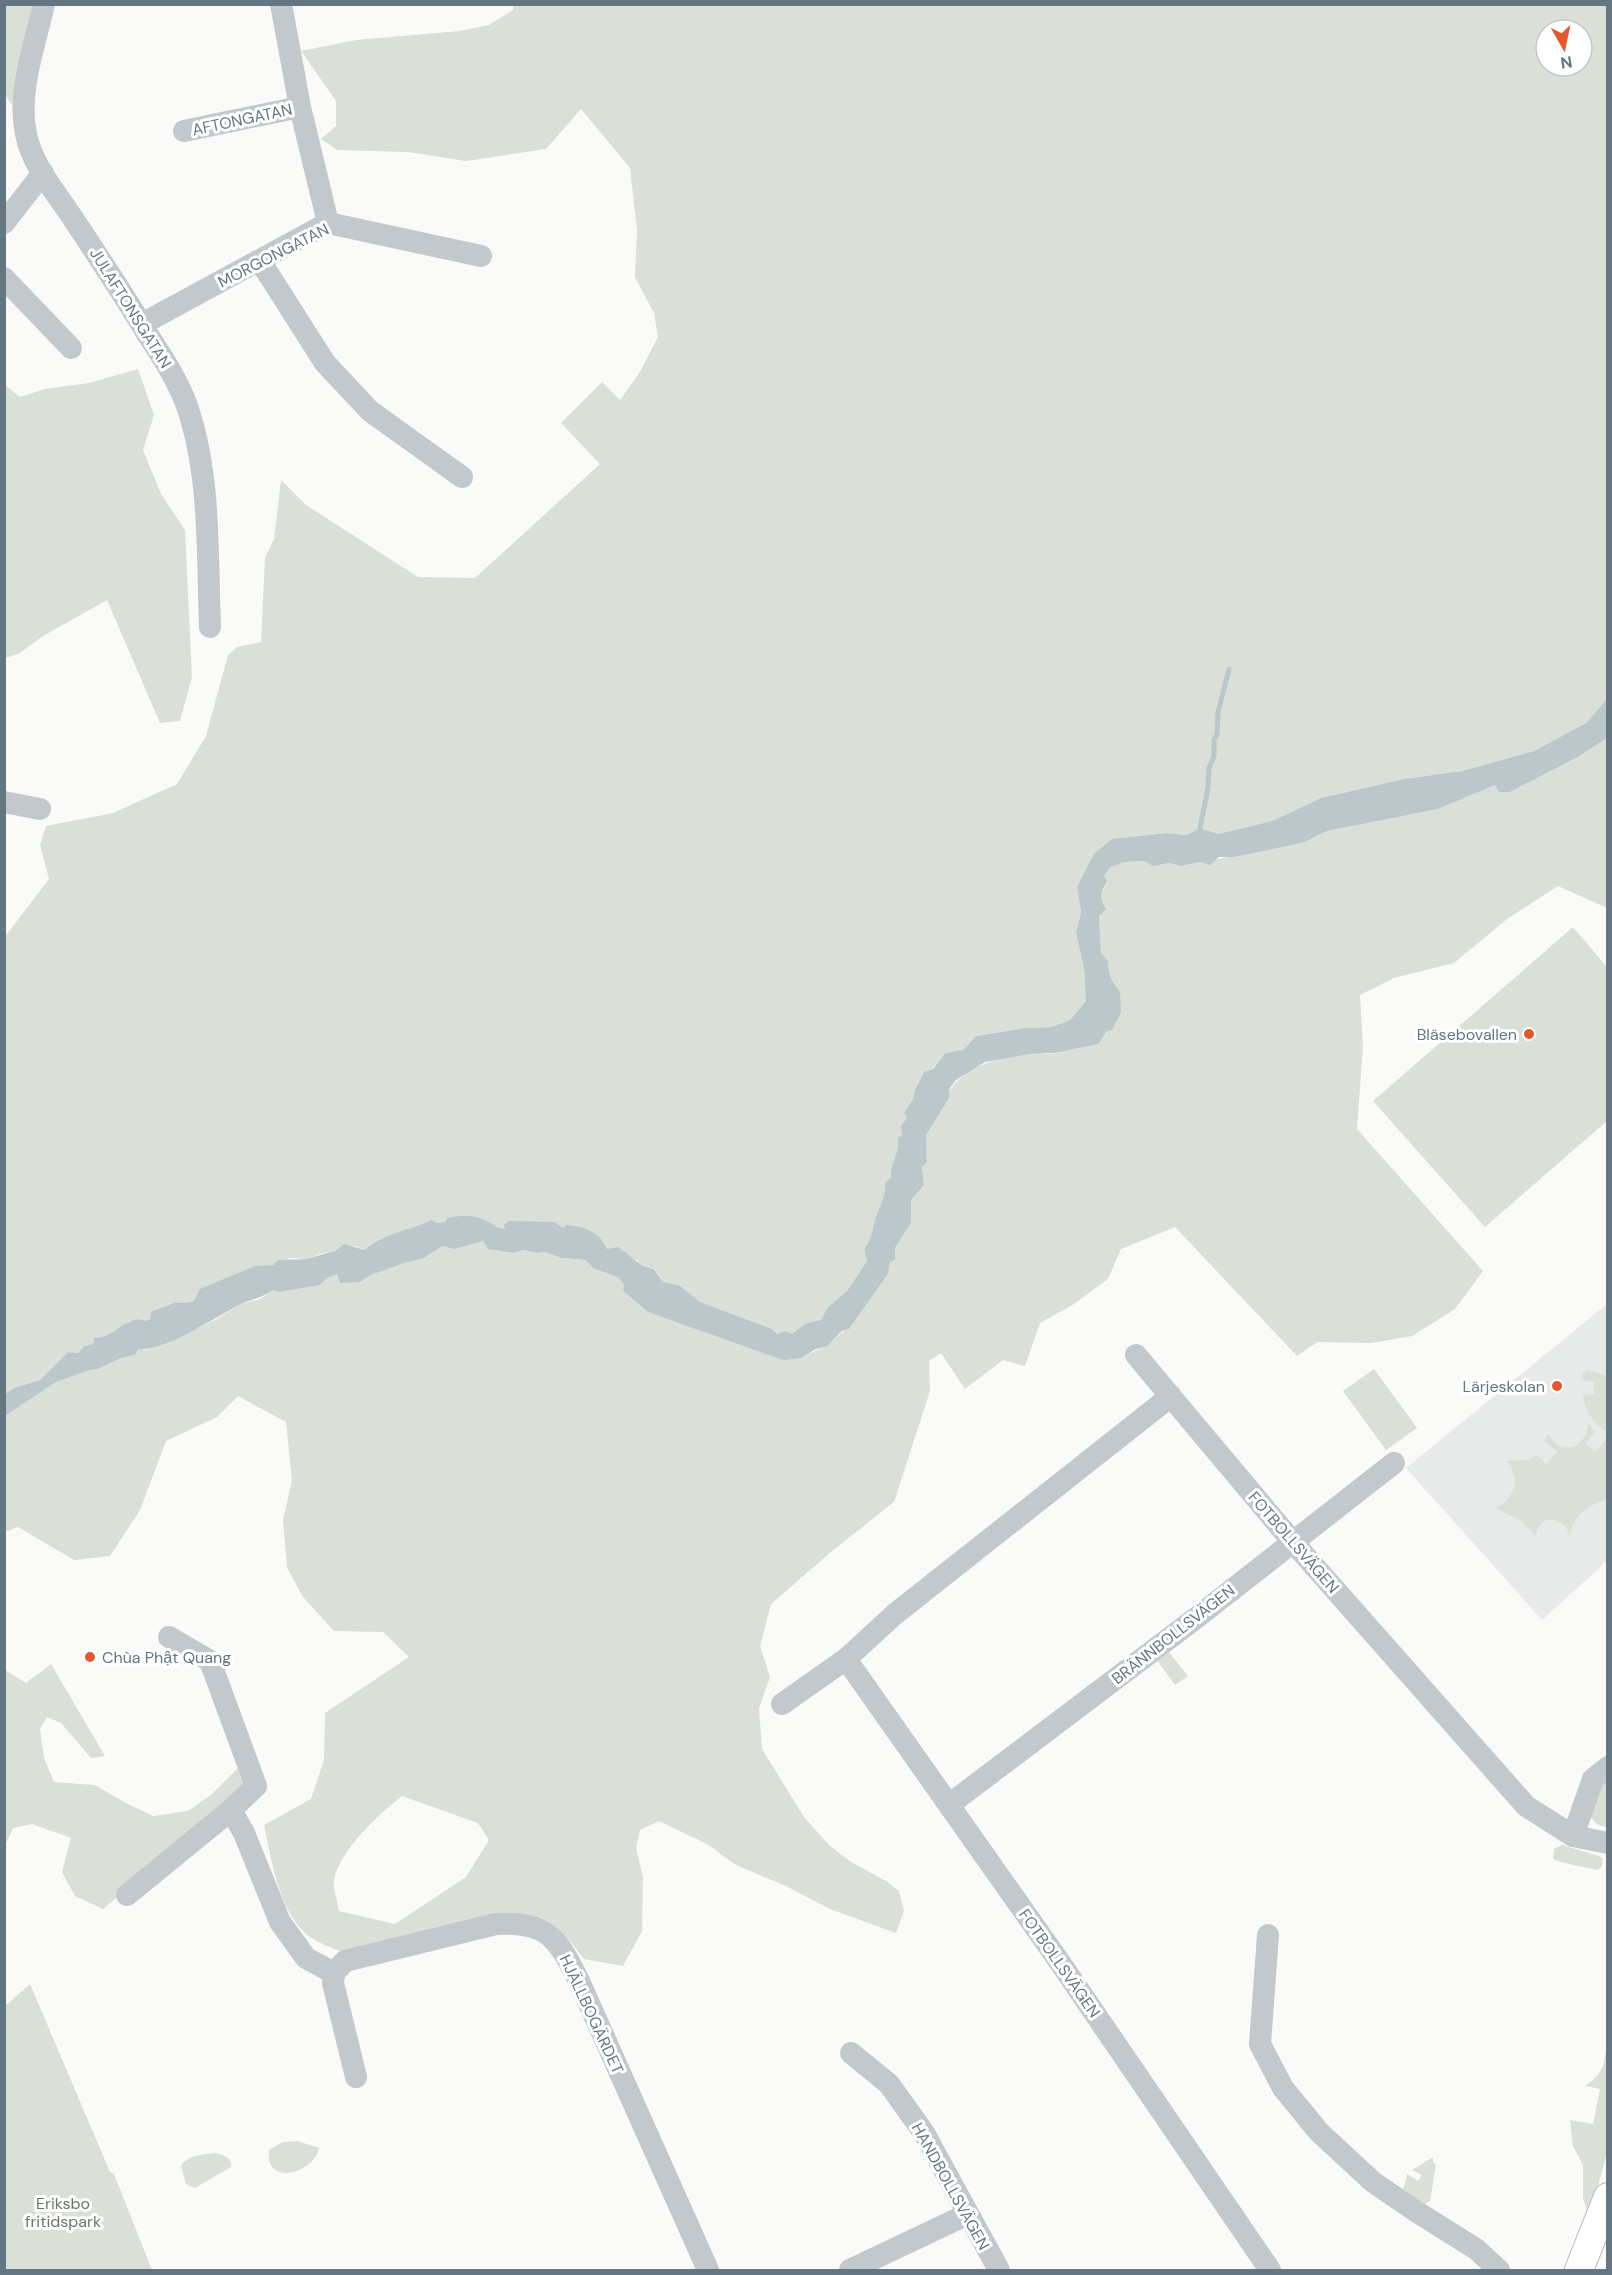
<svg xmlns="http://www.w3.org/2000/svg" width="1612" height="2275" font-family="'DM Sans',sans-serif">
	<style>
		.built { fill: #e8e9e9 }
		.green { fill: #dadfd7; fill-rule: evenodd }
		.water { fill: #bbc7cb }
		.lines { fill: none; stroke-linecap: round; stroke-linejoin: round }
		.stream { stroke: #bbc7cb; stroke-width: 5 }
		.major-casing { stroke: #b5babe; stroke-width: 30 }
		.minor { stroke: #c3c8cc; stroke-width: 22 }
		.major { stroke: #fff; stroke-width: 28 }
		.poi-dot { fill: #e4572e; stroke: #fff; stroke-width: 2 }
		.labels { text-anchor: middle; stroke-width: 6; stroke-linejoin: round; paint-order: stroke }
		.street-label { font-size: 16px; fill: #657683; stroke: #fff }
		.poi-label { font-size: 16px; fill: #657683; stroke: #fff; text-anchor: end }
		.park-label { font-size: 16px; fill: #687a64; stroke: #fff }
	</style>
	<rect width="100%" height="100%" fill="#fafaf8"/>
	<path class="built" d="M 1607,1304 L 1607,1561 L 1542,1620 L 1406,1468 Z"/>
	<path class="green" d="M 514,4 L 1607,5 L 1607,699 L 1586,723 L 1534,751 L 1462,771 L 1404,779 L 1321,798 L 1272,821 L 1218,834 L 1200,828 L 1186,835 L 1166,833 L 1112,839 L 1077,887 L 1081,912 L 1076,933 L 1084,968 L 1086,1001 L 1070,1020 L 1052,1027 L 1025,1028 L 976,1036 L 963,1050 L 945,1053 L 932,1069 L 924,1072 L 915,1090 L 913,1099 L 904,1113 L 907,1118 L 902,1136 L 898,1138 C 900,1154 890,1161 891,1177 L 885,1183 C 886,1198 878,1207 875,1221 C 872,1233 871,1239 864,1249 L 867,1261 L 847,1291 L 827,1308 L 821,1320 L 806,1323 L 792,1334 L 777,1334 L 772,1329 L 700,1302 L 679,1285 L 663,1282 L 655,1269 L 643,1266 L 637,1260 L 607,1249 L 563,1228 L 500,1229 L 486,1221 L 447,1218 L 445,1222 L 437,1223 L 431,1220 C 408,1231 383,1232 365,1250 L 355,1246 L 320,1254 L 307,1259 L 290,1258 L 273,1265 L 255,1267 L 194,1301 L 185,1303 L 174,1302 L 167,1308 L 151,1312 L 150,1319 L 145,1321 L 129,1321 C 121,1330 107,1339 94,1338 L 93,1344 L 84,1346 L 78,1353 L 68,1352 L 40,1380 L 14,1388 L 5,1394 L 4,938 L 49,879 L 40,845 L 46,826 L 113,813 L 177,784 L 206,736 L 228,655 L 237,647 L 261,642 L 265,558 L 274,539 L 281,480 L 306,505 L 418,577 L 475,578 L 600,464 L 561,423 L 602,382 L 620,400 L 640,372 L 658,337 L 654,313 L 635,277 L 637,230 L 630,168 L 581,109 L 546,149 L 466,161 L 408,152 L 337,150 L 321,139 L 336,126 L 336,101 L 301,51 L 356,40 L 459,31 L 489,25 L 513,10 ZM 1546,30 L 1582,30 L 1582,66 L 1546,66 Z
		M 4,5 L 42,5 L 15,109 L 5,95 Z
		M 138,369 L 154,415 L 143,450 L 161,494 L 185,530 L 192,677 L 180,721 L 160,723 L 107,600 L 43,636 L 20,653 L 5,658 L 5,385 L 20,397 L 45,389 L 89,383 Z
		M 1607,738 L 1607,908 L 1558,886 L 1507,919 L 1454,963 L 1394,978 L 1360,995 L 1363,1045 L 1357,1129 L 1483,1271 L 1455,1309 L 1412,1336 L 1372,1343 L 1317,1342 L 1297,1356 L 1175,1227 L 1121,1249 L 1108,1279 L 1074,1304 L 1040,1323 L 1025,1366 L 1003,1360 L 965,1389 L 941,1353 L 929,1361 L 930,1391 L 894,1502 L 831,1552 L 771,1604 L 760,1646 L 770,1677 L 759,1708 L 762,1749 L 804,1817 L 829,1845 L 851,1862 L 886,1881 L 899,1891 L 904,1911 L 896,1933 L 830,1909 L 786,1886 L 736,1865 L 707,1844 L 659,1821 L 640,1830 L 636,1848 L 643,1877 L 642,1931 L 623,1966 L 584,1959 C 556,1923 548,1912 500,1914 L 347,1954 C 334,1948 315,1943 305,1933 C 279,1909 271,1859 264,1825 L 311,1799 L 324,1760 L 325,1713 L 409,1657 L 383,1632 L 334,1631 L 303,1597 L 287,1568 L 283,1520 L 292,1480 L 286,1422 L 238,1396 L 217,1417 L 166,1441 L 140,1510 L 110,1556 L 74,1560 L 18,1527 L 5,1532 L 5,1416 L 56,1382 L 90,1370 L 98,1369 L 121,1358 L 135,1355 L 139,1349 L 146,1350 L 167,1343 L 215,1320 L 241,1304 L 260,1299 L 273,1290 L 320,1285 L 327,1278 L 338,1273 L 360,1282 L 371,1275 L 404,1263 L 422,1259 L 443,1246 L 483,1241 L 489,1249 L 513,1253 L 523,1250 L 538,1253 L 546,1252 L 561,1258 L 585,1260 L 593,1268 L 619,1278 L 624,1285 L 623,1291 L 648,1312 L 802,1358 C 810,1352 822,1349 829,1344 C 836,1339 840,1332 849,1329 L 888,1274 L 890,1262 L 895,1260 L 895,1248 L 911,1223 L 911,1200 L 924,1185 L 922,1167 L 926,1162 C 925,1152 928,1145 926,1135 C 949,1079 966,1062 1028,1054 C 1037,1053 1047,1055 1056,1053 C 1075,1047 1093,1036 1112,1030 C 1122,1008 1108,983 1108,961 L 1101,954 L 1099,916 L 1101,894 L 1107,882 L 1104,876 L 1110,866 L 1125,862 L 1145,861 L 1153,866 L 1170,863 L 1181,866 L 1305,842 L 1327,831 L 1438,809 L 1495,785 L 1510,792 L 1578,757 ZM 402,1796 L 478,1823 L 489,1840 L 466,1877 L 395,1924 L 339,1911 C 338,1902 332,1888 334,1879 C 341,1849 379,1814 402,1796 Z
		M 1573,927 L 1607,967 L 1607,1121 L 1485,1227 L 1373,1101 Z
		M 1374,1369 L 1417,1428 L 1386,1450 L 1343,1391 Z
		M 1587,1370 L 1607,1376 L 1607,1432 C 1593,1423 1585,1412 1583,1395 L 1594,1394 L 1594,1382 L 1582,1380 L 1583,1372 Z
		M 1588,1424 L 1595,1431 L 1585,1444 L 1596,1452 L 1607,1438 L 1607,1500 C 1587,1505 1576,1514 1569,1535 L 1566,1526 L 1552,1519 C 1542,1520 1536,1526 1536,1536 L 1520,1520 L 1496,1508 C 1515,1497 1523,1479 1506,1461 L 1529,1460 L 1536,1455 L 1547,1464 L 1557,1452 L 1545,1441 L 1548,1434 L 1557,1445 C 1574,1452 1587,1441 1588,1424 Z
		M 1167,1650 L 1188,1676 L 1175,1685 L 1156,1659 Z
		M 51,1664 L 105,1756 L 91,1758 L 61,1723 L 47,1717 L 40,1729 L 44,1758 L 54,1782 L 95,1785 L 124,1802 L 153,1816 L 188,1811 L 211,1795 L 239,1767 L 246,1782 L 202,1826 L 103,1909 L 75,1896 L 62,1872 L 71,1838 L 32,1824 L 13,1828 L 5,1846 L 5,1670 L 26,1683 Z
		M 1607,1778 L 1607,1827 L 1598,1825 L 1591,1818 L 1592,1800 Z
		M 1562,1845 L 1599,1856 L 1603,1859 L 1602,1866 L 1598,1870 L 1564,1863 L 1553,1859 L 1554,1849 Z
		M 30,1984 L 110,2172 L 114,2174 L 152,2270 L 5,2270 L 5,2006 Z
		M 1607,2046 L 1607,2152 L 1596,2194 L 1588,2214 L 1583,2198 L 1583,2165 L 1573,2146 L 1570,2120 L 1593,2124 L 1600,2089 L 1586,2086 L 1586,2085 C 1604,2073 1603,2066 1607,2046 Z
		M 297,2141 L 319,2148 C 314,2174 264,2187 269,2150 L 283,2142 Z
		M 216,2153 C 223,2155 233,2158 231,2167 L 195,2188 L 186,2184 L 181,2166 C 188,2155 203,2154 216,2153 Z
		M 1433,2157 L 1433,2162 L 1436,2165 L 1430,2201 L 1425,2204 L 1403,2191 L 1407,2174 L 1418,2181 L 1422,2175 L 1412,2170 Z"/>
	<path class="water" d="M 1607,699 L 1607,738 L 1578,757 L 1510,792 L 1499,792 L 1495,785 L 1438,809 L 1327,831 L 1305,842 L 1234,857 L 1219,857 L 1210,865 L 1201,862 L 1181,866 L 1170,863 L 1153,866 L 1144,861 L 1125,862 L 1110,867 L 1104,876 L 1107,881 C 1101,893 1098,897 1106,909 L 1099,916 L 1101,953 L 1108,961 C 1108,974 1112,983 1120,992 L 1121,1012 L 1112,1030 L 1106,1032 L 1098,1044 L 1054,1053 L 1029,1054 L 985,1062 L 956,1080 L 949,1089 L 949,1098 L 926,1135 C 928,1145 925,1152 927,1162 L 922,1167 L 924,1185 L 911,1200 L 911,1223 L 895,1248 L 895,1260 L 890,1262 L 888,1274 L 849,1329 L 842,1331 L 827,1346 L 814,1350 L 802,1358 L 783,1360 L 648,1312 L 623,1291 L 624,1285 L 619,1278 L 593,1268 L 585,1260 L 561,1258 L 546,1252 L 538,1253 L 523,1250 L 513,1253 L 488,1249 L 483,1241 L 454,1249 L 443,1246 L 422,1259 L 404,1263 L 371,1275 L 360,1282 L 340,1283 L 337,1274 L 327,1278 L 320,1285 L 279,1292 L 273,1290 C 260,1299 251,1299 239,1305 C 218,1316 161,1353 139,1349 L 135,1355 L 121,1358 L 98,1369 L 90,1370 L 56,1382 L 5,1416 L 5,1394 L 14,1388 L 40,1380 L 68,1352 L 78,1353 L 84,1346 L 93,1344 L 94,1338 C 115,1339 127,1313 145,1321 L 150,1319 L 151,1312 C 160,1307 167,1308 174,1302 L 185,1303 L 194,1301 L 200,1289 L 255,1266 L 273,1265 L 278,1260 L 307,1259 L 337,1250 L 344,1244 L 365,1250 C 384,1232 409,1231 431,1220 L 437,1223 L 445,1222 L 447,1218 C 462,1215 473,1214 487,1221 C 493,1224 497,1229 505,1229 L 504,1225 L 509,1221 L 554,1222 L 563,1228 L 567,1225 C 585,1227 600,1232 607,1249 L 618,1247 L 643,1266 L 654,1269 L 663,1282 L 679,1285 L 700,1302 L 772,1329 L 777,1334 L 785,1331 L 792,1334 L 806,1323 L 821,1320 L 827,1308 L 847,1291 L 867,1261 L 864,1249 C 872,1238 871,1234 875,1221 C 878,1207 886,1198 885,1183 L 891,1177 C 890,1160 900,1155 898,1137 L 902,1136 L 901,1126 L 907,1118 L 904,1113 L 913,1099 L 915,1090 L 924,1072 L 933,1069 L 945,1053 L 963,1050 L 976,1036 L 1025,1028 L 1052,1027 L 1070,1020 L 1086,1001 L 1084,968 L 1076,933 L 1081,912 L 1077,887 L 1094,854 L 1112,839 L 1166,833 L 1186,835 L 1200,828 L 1218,834 L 1272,821 L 1321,798 L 1404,779 L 1462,771 L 1534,751 L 1586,723 Z"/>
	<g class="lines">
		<path class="stream" d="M 1200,828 L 1208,788 L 1209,768 L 1214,756 L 1214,739 L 1217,735 L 1218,712 L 1229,669"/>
		<defs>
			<path id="major" d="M 1579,2270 L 1608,2197"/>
		</defs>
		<use href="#major" class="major-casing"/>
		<path class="minor" d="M 44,4 C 35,45 17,92 26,134 C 32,165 55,191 72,217 C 98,256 124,295 148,335 C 163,358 178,381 187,406 C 211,476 207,554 210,627
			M 281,4 L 300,107 L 328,223
			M 184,131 L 300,107
			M 4,223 L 43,173
			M 260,261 L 325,363 L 370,411 L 462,477
			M 4,278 L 71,348
			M 142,324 L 328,223 L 481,256
			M 4,802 L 40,809
			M 1136,1355 L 1292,1541 L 1526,1806 L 1573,1836 L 1608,1843
			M 846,1659 L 1061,1964 L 1270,2270
			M 782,1704 L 846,1659 L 895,1614 L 1171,1396
			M 950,1804 L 1196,1618 L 1394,1463
			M 231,1810 L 244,1833 L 280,1922 L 306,1958 L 334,1973
			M 1573,1836 L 1593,1779 L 1608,1767
			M 127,1895 L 231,1810 L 256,1786 L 210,1661 L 169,1637
			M 1268,1935 L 1260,2044 L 1283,2088 L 1319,2132 L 1373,2182 L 1414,2210 L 1476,2249 L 1499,2270
			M 851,2053 L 889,2084 L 924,2133 L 999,2270
			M 356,2077 L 333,1983 L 334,1973 L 345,1961 L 496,1924 C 548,1921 558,1939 579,1981 L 708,2270
			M 850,2270 L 968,2214"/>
		<use href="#major" class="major"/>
	</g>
	<g class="poi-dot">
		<circle cx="1529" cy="1034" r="6"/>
		<circle cx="1557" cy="1386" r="6"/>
		<circle cx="90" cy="1657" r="6"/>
	</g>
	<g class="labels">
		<g class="street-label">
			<text transform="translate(242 119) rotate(-12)" y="6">AFTONGATAN</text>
			<text transform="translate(273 255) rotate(-27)" y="6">MORGONGATAN</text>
			<text transform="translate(131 308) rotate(58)" y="6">JULAFTONSGATAN</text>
			<text transform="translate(1294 1542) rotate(49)" y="6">FOTBOLLSVÄGEN</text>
			<text transform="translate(1173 1634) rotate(-38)" y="6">BRÄNNBOLLSVÄGEN</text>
			<text transform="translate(1060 1963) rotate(55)" y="6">FOTBOLLSVÄGEN</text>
			<text transform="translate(592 2014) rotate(65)" y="6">HJÄLLBOGÄRDET</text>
			<text transform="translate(951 2186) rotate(61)" y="6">HANDBOLLSVÄGEN</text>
		</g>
		<g class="poi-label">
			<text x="1517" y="1040">Bläsebovallen</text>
			<text x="1545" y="1392">Lärjeskolan</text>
			<text x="102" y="1663" text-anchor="start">Chùa Phật Quang</text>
		</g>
		<g class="park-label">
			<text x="63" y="2209">Eriksbo<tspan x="63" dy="18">fritidspark</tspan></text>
		</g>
	</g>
	<rect width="1612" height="2275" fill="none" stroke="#657683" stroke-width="12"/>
	<g transform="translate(1564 48) rotate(171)"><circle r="28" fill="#ffffff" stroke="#c1c8cd" stroke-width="1.5"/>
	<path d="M0-4.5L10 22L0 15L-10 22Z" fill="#e4572e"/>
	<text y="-9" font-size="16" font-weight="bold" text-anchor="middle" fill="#657683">N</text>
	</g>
</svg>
